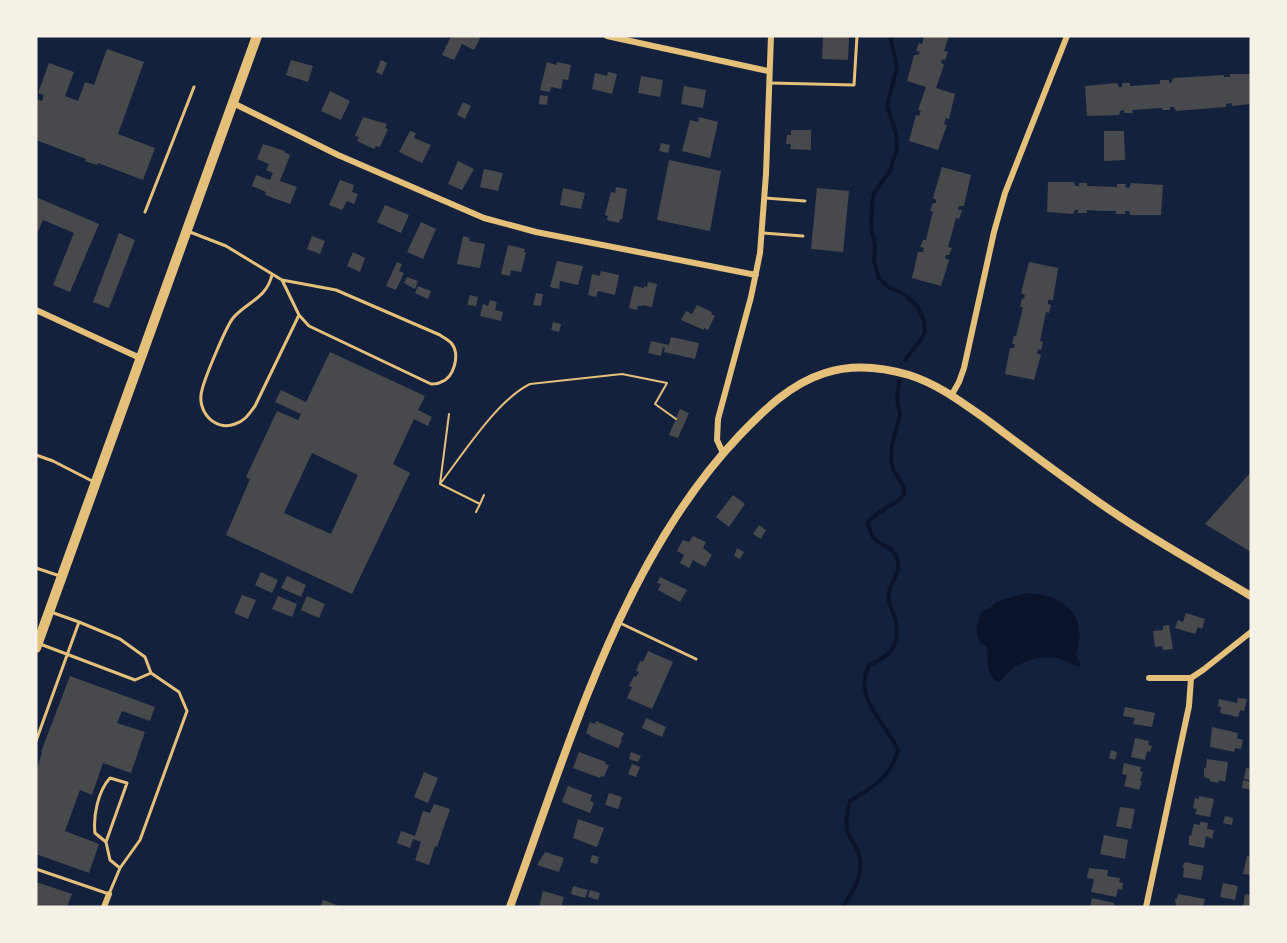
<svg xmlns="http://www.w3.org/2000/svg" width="1287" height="943" font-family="'DM Sans',sans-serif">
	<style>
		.water { fill: #0b132b }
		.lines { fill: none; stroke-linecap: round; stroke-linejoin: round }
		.stream { stroke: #0b132b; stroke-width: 4 }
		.building { fill: #48494c; fill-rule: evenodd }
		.path { stroke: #e5c07b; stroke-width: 2 }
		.service { stroke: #e5c07b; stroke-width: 3 }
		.minor { stroke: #e5c07b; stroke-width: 6 }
		.tertiary { stroke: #e5c07b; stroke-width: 8 }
		.primary { stroke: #e5c07b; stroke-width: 10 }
	</style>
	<rect width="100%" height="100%" fill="#14213d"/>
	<path class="water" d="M 1025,593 C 1064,595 1089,613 1076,655 L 1081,664 L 1079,667 C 1073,665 1067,661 1061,659 C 1039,653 1015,662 1002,680 L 997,682 C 986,674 988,660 987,647 C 972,639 976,626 981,612 L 991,607 L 996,602 Z"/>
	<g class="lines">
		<path class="stream" d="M 890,36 L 897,67 L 887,106 L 896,133 L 897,148 L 890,171 L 874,193 L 872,204 L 871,228 L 875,244 L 874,261 L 879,278 L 888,287 L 904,294 L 918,307 L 924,321 L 925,331 L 922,338 L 905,360
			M 843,907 C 852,893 863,876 860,859 C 859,848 849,839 847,829 C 845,820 848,810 850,801 C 872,788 892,776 898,750 C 886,722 852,699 869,665 C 891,656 902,644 895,618 C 892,608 887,603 889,592 C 892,578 903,572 896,556 C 888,540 872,550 868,522 C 878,510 893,507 904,495 L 904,488 L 893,469 L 891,459 L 892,445 L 900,415 L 897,399 L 899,381"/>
	</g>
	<path class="building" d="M 451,36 L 481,36 L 474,50 L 462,44 L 454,60 L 442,55 Z
		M 823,36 L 849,36 L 848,60 L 822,59 Z
		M 924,36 L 949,36 L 944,51 L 948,52 L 945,60 L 942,59 L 941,62 L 944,65 L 936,88 L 955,94 L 949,119 L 946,118 L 944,124 L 947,125 L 938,150 L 909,141 L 916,115 L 919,116 L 921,111 L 918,110 L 926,87 L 907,81 L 914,55 L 918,55 L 920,52 L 916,51 L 919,43 L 922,44 Z
		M 107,49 L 144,62 L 118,134 L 155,148 L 143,180 L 98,163 L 97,165 L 85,161 L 86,159 L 36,140 L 36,99 L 42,101 L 44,95 L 38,93 L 49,63 L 74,72 L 65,96 L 78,101 L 85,82 L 94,85 Z
		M 291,60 L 313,66 L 308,82 L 286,75 Z
		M 381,60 L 387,63 L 382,75 L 376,72 Z
		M 547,62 L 556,65 L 557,62 L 571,65 L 568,80 L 563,79 L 561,89 L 551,87 L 550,92 L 540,90 Z
		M 608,72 L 617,74 L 612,94 L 592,89 L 595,73 L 607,76 Z
		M 1230,74 L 1251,74 L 1251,104 L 1232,106 L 1232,103 L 1226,104 L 1226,107 L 1176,111 L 1174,107 L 1170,107 L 1170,110 L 1162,110 L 1162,108 L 1132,110 L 1133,113 L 1124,113 L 1124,110 L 1120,111 L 1119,115 L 1087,116 L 1085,86 L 1117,83 L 1119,87 L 1122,87 L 1122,83 L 1130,83 L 1130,86 L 1160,84 L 1160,80 L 1169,80 L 1169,83 L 1172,82 L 1173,78 L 1224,75 L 1224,77 L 1230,77 Z
		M 641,76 L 663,80 L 660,97 L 638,93 Z
		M 684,86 L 706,90 L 703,108 L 681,104 Z
		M 330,91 L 350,101 L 341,120 L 321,111 Z
		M 540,95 L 548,96 L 547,105 L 539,104 Z
		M 463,102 L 471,106 L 465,119 L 457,115 Z
		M 363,117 L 387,124 L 385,128 L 388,129 L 380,147 L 376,146 L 374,149 L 357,141 L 359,137 L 355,136 Z
		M 699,117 L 718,122 L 710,158 L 682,151 L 690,120 L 698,122 Z
		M 791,130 L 811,130 L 811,150 L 790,149 L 791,144 L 786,144 L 787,135 L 791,135 Z
		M 410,131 L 416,133 L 414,138 L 431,145 L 422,163 L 399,152 Z
		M 1104,131 L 1124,131 L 1125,160 L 1104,161 Z
		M 661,143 L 670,145 L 668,153 L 659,151 Z
		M 263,144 L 285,151 L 284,152 L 290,155 L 280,181 L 297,187 L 290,204 L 265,195 L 266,192 L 252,186 L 256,175 L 270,180 L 273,173 L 266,170 L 269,164 L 257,159 Z
		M 669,160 L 721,171 L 710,231 L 657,220 Z
		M 458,161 L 474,169 L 462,190 L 448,184 Z
		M 942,167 L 971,175 L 964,206 L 959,206 L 958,210 L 962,210 L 959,219 L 956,218 L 948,247 L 952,248 L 949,255 L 946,255 L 945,258 L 949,260 L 941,286 L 912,278 L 918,252 L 923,252 L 924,248 L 920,247 L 923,240 L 926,240 L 929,227 L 933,212 L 930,211 L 933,203 L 936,203 L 936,200 L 933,198 Z
		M 484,169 L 503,173 L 498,191 L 480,187 Z
		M 340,180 L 354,185 L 352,192 L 358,194 L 354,204 L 347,201 L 342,210 L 329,205 Z
		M 1048,182 L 1074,182 L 1075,186 L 1079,186 L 1079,183 L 1087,183 L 1087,186 L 1117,187 L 1117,184 L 1126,184 L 1125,187 L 1129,188 L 1131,183 L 1163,185 L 1161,215 L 1130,215 L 1129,211 L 1125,211 L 1125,214 L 1116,214 L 1116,211 L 1100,211 L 1087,210 L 1087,213 L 1078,213 L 1078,210 L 1075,210 L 1073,214 L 1047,212 Z
		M 616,187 L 627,189 L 622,220 L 620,219 L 619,223 L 607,220 L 608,216 L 605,215 L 611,192 L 615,193 Z
		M 563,188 L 585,193 L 581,209 L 560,205 Z
		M 817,188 L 849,191 L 843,252 L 811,249 Z
		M 36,197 L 99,224 L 70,292 L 53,285 L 74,233 L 43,220 L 36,236 Z
		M 385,205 L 409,215 L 401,233 L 377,222 Z
		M 421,222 L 436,229 L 423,259 L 407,252 Z
		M 119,233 L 135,240 L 109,308 L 93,302 Z
		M 312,236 L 325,241 L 320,254 L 307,249 Z
		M 463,236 L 470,238 L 469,241 L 485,244 L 480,268 L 457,264 Z
		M 508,245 L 525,249 L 524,252 L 526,253 L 521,272 L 511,270 L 510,276 L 501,274 Z
		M 353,252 L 365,258 L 360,272 L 347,266 Z
		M 557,261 L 583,266 L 578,285 L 560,281 L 559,289 L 550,287 Z
		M 397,262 L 402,264 L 399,271 L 404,273 L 396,290 L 386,286 Z
		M 1029,262 L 1058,268 L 1053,300 L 1048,300 L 1048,304 L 1051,305 L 1049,313 L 1046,312 L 1040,341 L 1043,342 L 1041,350 L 1038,349 L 1037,353 L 1041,355 L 1034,380 L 1005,374 L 1010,348 L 1014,348 L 1015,344 L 1012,344 L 1014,336 L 1016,336 L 1023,307 L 1020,307 L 1022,298 L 1024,299 L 1025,295 L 1021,293 Z
		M 601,271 L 619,275 L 615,295 L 598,291 L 596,297 L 588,295 L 592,274 L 600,276 Z
		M 407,277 L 418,281 L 415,289 L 404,283 Z
		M 648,282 L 657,284 L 652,307 L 643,305 L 643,306 L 638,306 L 637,310 L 629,308 L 634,286 L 644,288 L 644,286 L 647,287 Z
		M 418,286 L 431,291 L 428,299 L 415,293 Z
		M 536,293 L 543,294 L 541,306 L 533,305 Z
		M 470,295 L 478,297 L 476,306 L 467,305 Z
		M 490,300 L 497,302 L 495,310 L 503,312 L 501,321 L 480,316 L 483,304 L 488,306 Z
		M 697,305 L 712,312 L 711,314 L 715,316 L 708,330 L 704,328 L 704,330 L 681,320 L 686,311 L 692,314 Z
		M 553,322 L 561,324 L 559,332 L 551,330 Z
		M 671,337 L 699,343 L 695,359 L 664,352 L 665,348 L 663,347 L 661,356 L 648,353 L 651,341 L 669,345 Z
		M 330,352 L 425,396 L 418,410 L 432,417 L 428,426 L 414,419 L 393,464 L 410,473 L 352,594 L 226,535 L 250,479 L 246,477 L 277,411 L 298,420 L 301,414 L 275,402 L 281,390 L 306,402 ZM 312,453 L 358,475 L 331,534 L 284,513 Z
		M 680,409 L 689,413 L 678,438 L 669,435 Z
		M 1251,472 L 1251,552 L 1205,524 Z
		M 733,495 L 745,504 L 729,527 L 716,517 Z
		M 759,525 L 766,530 L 761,539 L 753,534 Z
		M 693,536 L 706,542 L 703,548 L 712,555 L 705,567 L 693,560 L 689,568 L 680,563 L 684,555 L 677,551 L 683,540 L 689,542 Z
		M 737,548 L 744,552 L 740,559 L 734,556 Z
		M 261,572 L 278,580 L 272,593 L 255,585 Z
		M 287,576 L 306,585 L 301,597 L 281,588 Z
		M 660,577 L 687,590 L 680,602 L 658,590 L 661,584 L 657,583 Z
		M 242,595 L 256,600 L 248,619 L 234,613 Z
		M 278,596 L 297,604 L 292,617 L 272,609 Z
		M 307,596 L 325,604 L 319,618 L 301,610 Z
		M 1186,613 L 1205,619 L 1202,629 L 1198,627 L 1195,634 L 1175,628 L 1178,620 L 1183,622 Z
		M 1169,625 L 1173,649 L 1163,650 L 1162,646 L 1155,647 L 1153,631 L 1163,630 L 1163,626 Z
		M 648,651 L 673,662 L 652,709 L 627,698 L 632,687 L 629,686 L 634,676 L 636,677 L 639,672 L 636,671 L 640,661 L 643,662 Z
		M 70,676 L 155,707 L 150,721 L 122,711 L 117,723 L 145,732 L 131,773 L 103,763 L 92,795 L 80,790 L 65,831 L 99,844 L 89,873 L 36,854 L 36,771 L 42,753 L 41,752 Z
		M 1238,698 L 1247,699 L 1244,711 L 1240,710 L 1238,717 L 1220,713 L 1221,707 L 1218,706 L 1219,699 L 1237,703 Z
		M 1125,707 L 1155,713 L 1152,727 L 1133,724 L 1135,718 L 1123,716 Z
		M 646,718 L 666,727 L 662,737 L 642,728 Z
		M 596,721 L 624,733 L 621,740 L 622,741 L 618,748 L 590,736 L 590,735 L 586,733 L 590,722 L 595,724 Z
		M 1212,727 L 1238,733 L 1237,738 L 1243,740 L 1241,749 L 1235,748 L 1234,752 L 1210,747 Z
		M 1135,738 L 1149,741 L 1148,745 L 1152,746 L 1150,752 L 1147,751 L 1145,760 L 1131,757 Z
		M 1111,750 L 1117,752 L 1115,760 L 1109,758 Z
		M 579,752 L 606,762 L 605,764 L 609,765 L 604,777 L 601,776 L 600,778 L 573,768 Z
		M 631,752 L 641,756 L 638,762 L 629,759 Z
		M 1207,759 L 1228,762 L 1225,782 L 1219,780 L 1218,783 L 1209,781 L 1210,779 L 1204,777 L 1204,768 L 1206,768 Z
		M 1124,763 L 1141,767 L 1140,771 L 1143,772 L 1140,781 L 1142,781 L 1139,790 L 1124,786 L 1127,775 L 1122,774 Z
		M 632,764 L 640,767 L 636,777 L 628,774 Z
		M 1246,768 L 1251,769 L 1251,780 L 1244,779 Z
		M 424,772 L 438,778 L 428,803 L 414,797 Z
		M 1243,780 L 1251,782 L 1251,790 L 1242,788 Z
		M 568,786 L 592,795 L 590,801 L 594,803 L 590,813 L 562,802 Z
		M 609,793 L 622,797 L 618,809 L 605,805 Z
		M 1199,796 L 1214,799 L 1210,817 L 1195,814 L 1197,809 L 1193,808 L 1195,798 L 1199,799 Z
		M 434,804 L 450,809 L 437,847 L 435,846 L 429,865 L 415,860 L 421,842 L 413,839 L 410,848 L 397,843 L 401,831 L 415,836 L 423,811 L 430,813 Z
		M 1120,807 L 1135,809 L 1131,829 L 1116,826 Z
		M 1225,816 L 1233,818 L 1232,825 L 1223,823 Z
		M 578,819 L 604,828 L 597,847 L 573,838 Z
		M 1200,822 L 1208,823 L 1207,829 L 1214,830 L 1212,839 L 1206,836 L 1204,848 L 1189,845 L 1189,835 L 1191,836 L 1194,824 L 1200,825 Z
		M 1104,835 L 1128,840 L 1125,859 L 1100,854 Z
		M 545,852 L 564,858 L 559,872 L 537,865 Z
		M 592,855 L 599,857 L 597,864 L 590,862 Z
		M 1247,856 L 1251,857 L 1251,875 L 1243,874 Z
		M 1185,862 L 1204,866 L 1201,880 L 1183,877 L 1184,868 L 1182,867 Z
		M 1089,868 L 1108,870 L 1107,876 L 1120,878 L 1119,882 L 1123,883 L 1122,890 L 1118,889 L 1116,897 L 1091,892 L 1094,879 L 1087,878 Z
		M 36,882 L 72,894 L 67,907 L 36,906 Z
		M 1223,883 L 1238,886 L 1235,900 L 1220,897 Z
		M 573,886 L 588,890 L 585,898 L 571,894 Z
		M 590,890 L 600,893 L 598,900 L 588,897 Z
		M 543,891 L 564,897 L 561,907 L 539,907 Z
		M 1178,894 L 1205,899 L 1203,907 L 1176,907 L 1175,899 L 1177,899 Z
		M 1245,894 L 1251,895 L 1251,907 L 1243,907 Z
		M 1092,898 L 1114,903 L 1114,907 L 1090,907 Z
		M 323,900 L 342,907 L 320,907 Z"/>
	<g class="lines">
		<path class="path" d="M 449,414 L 440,484 C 463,454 497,400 530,384 L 622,374 L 667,383 L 655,404 L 676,419
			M 440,484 L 480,504 L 484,495
			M 476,512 L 480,504"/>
		<path class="service" d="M 770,83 L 854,85 L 857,36
			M 765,198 L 805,201
			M 145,212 L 194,87
			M 190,232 L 226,246 L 282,280 L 336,290 L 440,335 C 444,338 449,340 452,344 C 460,355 454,378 441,382 C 438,384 435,384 431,384 L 309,326 L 299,315 L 282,280
			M 763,233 L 803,236
			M 272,275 C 266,299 248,301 233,318 C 226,327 205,377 202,390 C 196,410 214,432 235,424 C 245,421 249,414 255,406 L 299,315
			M 36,455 L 53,461 L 94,482
			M 36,568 L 60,576
			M 620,623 L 696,659
			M 40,644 L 135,680 L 151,673 L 145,657 L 120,639 L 79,622
			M 36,741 L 79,622 L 51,612
			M 106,842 L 95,833 C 93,816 98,791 110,778 L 127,783 L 106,842 L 110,860 L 120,868
			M 36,869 L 109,894 L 120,868 L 140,840 L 187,711 L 179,692 L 151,673"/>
		<path class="minor" d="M 607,36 L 768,71
			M 233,103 L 338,155 L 484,218 L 536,232 L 756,275
			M 36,310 L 140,358
			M 951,396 L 959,382 L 964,368 L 994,232 L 1005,193 L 1067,36
			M 723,453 L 717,440 L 718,419 L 751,297 L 760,253 L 766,174 L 771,36
			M 1149,678 L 1191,678 L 1203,670 L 1251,632
			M 104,907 L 109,894
			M 1146,907 L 1189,706 L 1191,678"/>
		<path class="tertiary" d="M 510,907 C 568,749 621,560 739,436 C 764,410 790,384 825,373 C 852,364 882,367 909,375 C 938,384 963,403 987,420 C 1019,444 1050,468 1083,491 C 1136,530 1194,562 1251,596"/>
		<path class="primary" d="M 36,648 L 257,36"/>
	</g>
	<rect width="1287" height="943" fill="none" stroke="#f6f1e7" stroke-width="75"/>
</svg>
